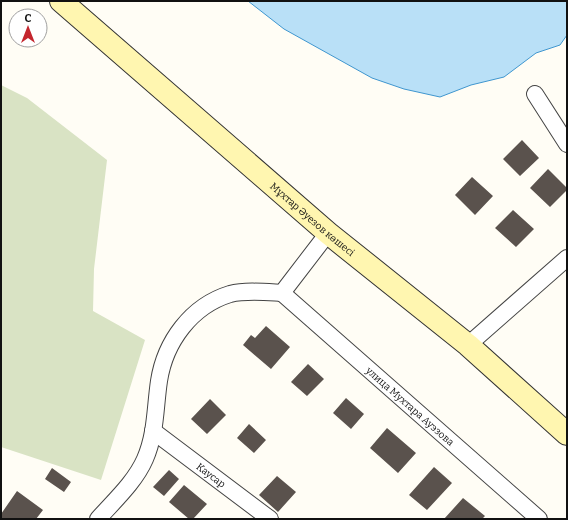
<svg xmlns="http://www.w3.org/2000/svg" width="568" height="520" font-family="Bitter,serif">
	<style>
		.cemetery { fill: #d9e3c4 }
		.water { fill: #b9e0f7; stroke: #3f96cf }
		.building { fill: #5a524d }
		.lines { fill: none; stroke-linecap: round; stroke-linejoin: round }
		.street-casing { stroke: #444; stroke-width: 18 }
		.secondary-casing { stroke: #333; stroke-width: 24 }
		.street { stroke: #fff; stroke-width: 16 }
		.secondary { stroke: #fff6b0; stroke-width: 22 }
		.labels { text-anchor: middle; stroke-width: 4; stroke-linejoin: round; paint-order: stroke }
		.street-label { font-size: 10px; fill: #111; stroke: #fff }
	</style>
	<rect width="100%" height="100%" fill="#fffdf5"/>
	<path class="cemetery" d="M 1,85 L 27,98 L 107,160 L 94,269 L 93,311 L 145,340 L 101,480 L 1,447 Z"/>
	<path class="water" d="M 248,1 L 567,1 L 567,35 L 560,45 L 536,53 L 504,77 L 471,85 L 440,97 L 404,89 L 372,78 L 284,29 Z"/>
	<path class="building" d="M 522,140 L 539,158 L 520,176 L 503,159 Z
		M 548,169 L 567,188 L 567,190 L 550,207 L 530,188 Z
		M 472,177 L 493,196 L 475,215 L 455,195 Z
		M 513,210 L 534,229 L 516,247 L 495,228 Z
		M 266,326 L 290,347 L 271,369 L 243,345 L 251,335 L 255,338 Z
		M 308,364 L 324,379 L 307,396 L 291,382 Z
		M 346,398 L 364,414 L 351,429 L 333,413 Z
		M 210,399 L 226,415 L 207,434 L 191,419 Z
		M 249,424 L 266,440 L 254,453 L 237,438 Z
		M 387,428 L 416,453 L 398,473 L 370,448 Z
		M 434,467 L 452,483 L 427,510 L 409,495 Z
		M 52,468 L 71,482 L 64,492 L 45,479 Z
		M 169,470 L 179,479 L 164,496 L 153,487 Z
		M 277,476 L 296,492 L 278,512 L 259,495 Z
		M 184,485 L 207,504 L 193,519 L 189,519 L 169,502 Z
		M 17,491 L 43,510 L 36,519 L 3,519 L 1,518 L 1,514 Z
		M 463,498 L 485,516 L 482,519 L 444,519 Z"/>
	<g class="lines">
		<defs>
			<g id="street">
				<path d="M 535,94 L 567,144"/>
				<path id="s1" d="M 282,293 L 539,519"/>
				<path d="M 468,345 L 567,258"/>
				<path id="s2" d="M 153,431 L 270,519"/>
				<path d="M 98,519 C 114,501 135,482 145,459 C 156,434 155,408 159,381 C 165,342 191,306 230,294 C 246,290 265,292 282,293 L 328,233"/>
			</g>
			<g id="secondary">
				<path id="s3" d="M 61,1 L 328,233 L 468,345 L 567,434"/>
			</g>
		</defs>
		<use href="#street" class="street-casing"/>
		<use href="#secondary" class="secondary-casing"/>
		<use href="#street" class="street"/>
		<use href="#secondary" class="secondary"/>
	</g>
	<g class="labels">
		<g class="street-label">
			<text dy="4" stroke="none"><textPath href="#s3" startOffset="333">Мұхтар Әуезов көшесі</textPath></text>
			<text dy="4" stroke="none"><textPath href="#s1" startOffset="171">улица Мухтара Ауэзова</textPath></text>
			<text dy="4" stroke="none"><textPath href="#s2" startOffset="73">Каусар</textPath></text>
		</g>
	</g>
	<rect width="568" height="520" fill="none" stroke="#111111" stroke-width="4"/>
	<g transform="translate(28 28)"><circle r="19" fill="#ffffff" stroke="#a0a0a0"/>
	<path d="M0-3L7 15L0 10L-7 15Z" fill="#c4262e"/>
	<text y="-6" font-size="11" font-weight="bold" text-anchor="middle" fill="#111111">С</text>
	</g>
</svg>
